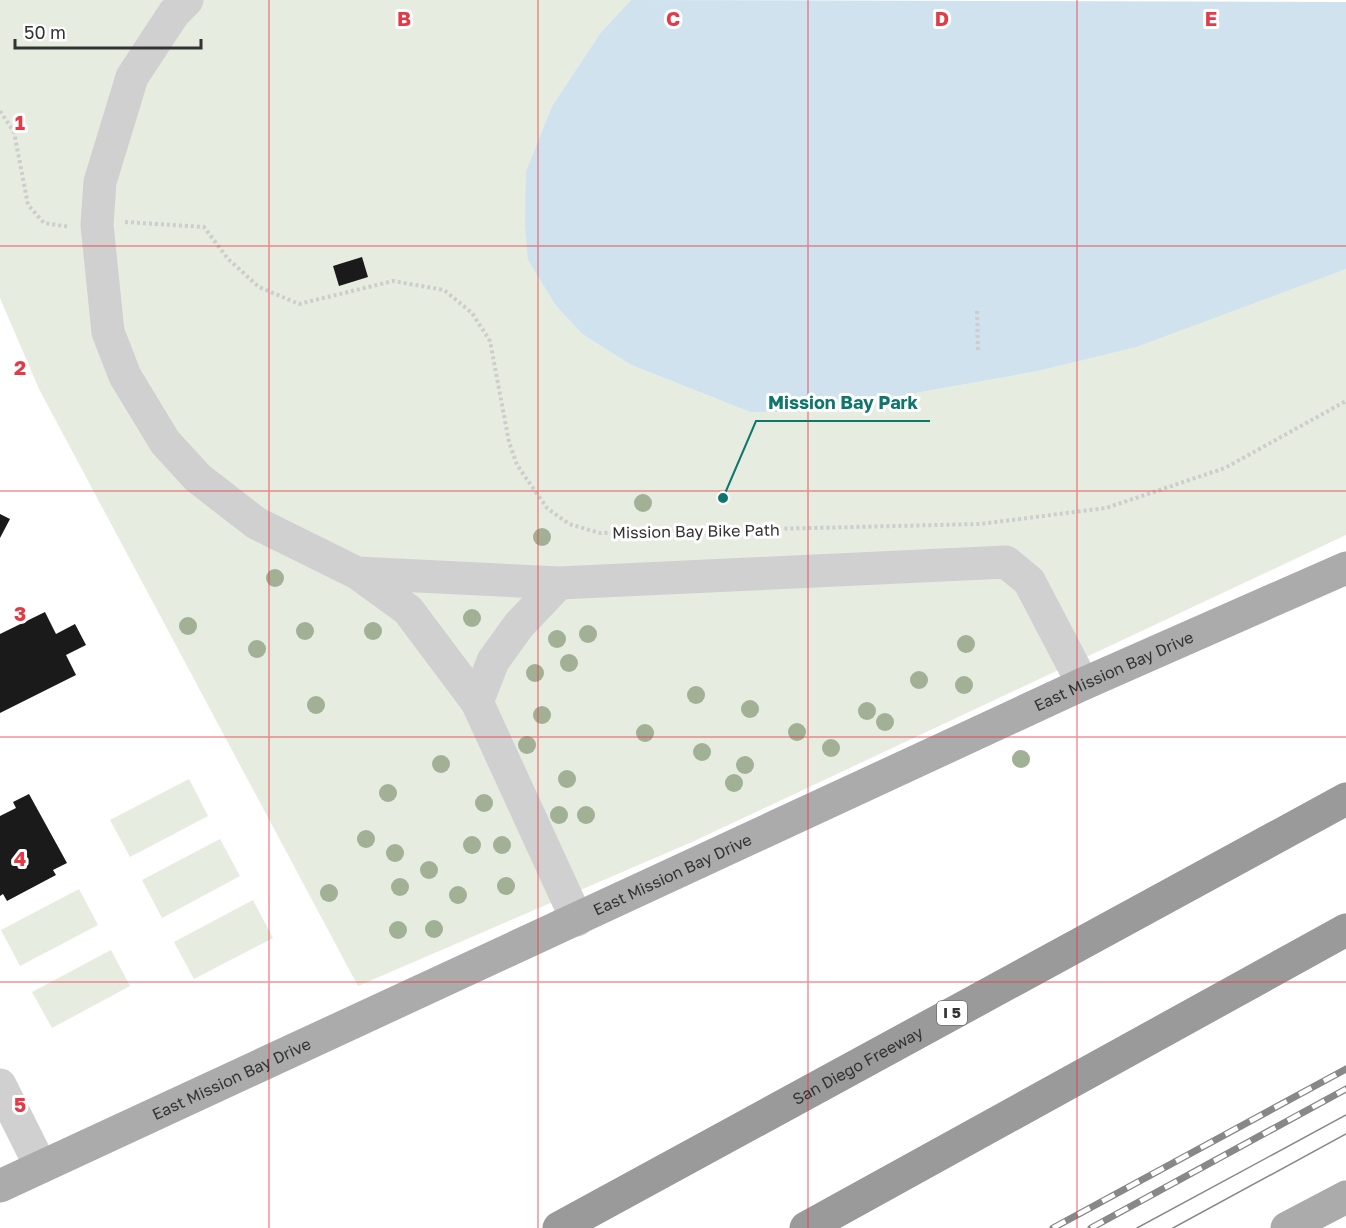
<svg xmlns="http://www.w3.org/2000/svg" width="1346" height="1228" font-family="'Golos Text',sans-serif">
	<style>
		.green { fill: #e6ecdf }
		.water { fill: #cfe2ee }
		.building { fill: #1a1a1a }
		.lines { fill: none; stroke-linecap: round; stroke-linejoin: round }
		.path { stroke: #cdcdcd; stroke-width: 4; stroke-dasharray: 3 3; stroke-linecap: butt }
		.minor { stroke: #d0d0d0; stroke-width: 33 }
		.major { stroke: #ababab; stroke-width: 33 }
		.highway { stroke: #9a9a9a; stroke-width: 33 }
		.tram { stroke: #888; stroke-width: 1.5 }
		.rail-casing { stroke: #888; stroke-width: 7 }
		.rail { stroke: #fff; stroke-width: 4.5; stroke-dasharray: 14; stroke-linecap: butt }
		.tree { fill: #a2b095 }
		.grid { fill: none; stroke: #e63946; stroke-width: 1.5; stroke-opacity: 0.55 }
		.labels { text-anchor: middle; stroke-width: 6; stroke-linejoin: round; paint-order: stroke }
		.shield { fill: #fff; stroke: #707070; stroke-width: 1.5 }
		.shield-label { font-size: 15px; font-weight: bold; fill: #333 }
		.street-label { font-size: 16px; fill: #333; stroke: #fff }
		.grid-label { font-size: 20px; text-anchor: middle; font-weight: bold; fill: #e63946; stroke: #fff; stroke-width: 6; stroke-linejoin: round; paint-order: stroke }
		.leader { fill: none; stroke: #0f766e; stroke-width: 2 }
		.callout-dot { fill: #0f766e; stroke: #fff; stroke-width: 2 }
		.callout-label { font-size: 18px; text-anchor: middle; font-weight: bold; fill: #0f766e; stroke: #fff; stroke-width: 6; stroke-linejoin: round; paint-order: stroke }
	</style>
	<rect width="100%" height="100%" fill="#fff"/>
	<path class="green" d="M 0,0 L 631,0 L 601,32 L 552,106 L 526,171 L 557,307 L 582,334 L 631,365 L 750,412 L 810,412 L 1033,372 L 1346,269 L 1346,535 L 692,842 L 358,986 L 39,389 L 0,298 Z
		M 189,779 L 208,816 L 130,857 L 110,820 Z
		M 220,839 L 240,876 L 162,918 L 142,880 Z
		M 79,889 L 98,925 L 20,966 L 1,930 Z
		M 253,900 L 273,938 L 194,979 L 174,942 Z
		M 111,950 L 130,986 L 52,1028 L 32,992 Z"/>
	<path class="water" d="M 631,0 L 1346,2 L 1346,269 L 1136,347 L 1033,372 L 810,412 L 750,412 L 631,365 L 582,334 L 557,307 L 528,260 L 525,225 L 526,171 L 552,106 L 601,32 Z"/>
	<path class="building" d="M 362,257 L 368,277 L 339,286 L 333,266 Z
		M 0,514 L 10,519 L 0,538 Z
		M 45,612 L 56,634 L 75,624 L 86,645 L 66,655 L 76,675 L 0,713 L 0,634 Z
		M 29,794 L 67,863 L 53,870 L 56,875 L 7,901 L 3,894 L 0,896 L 0,816 L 16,808 L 13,802 Z"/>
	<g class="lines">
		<path class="path" d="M 0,111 L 14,132 L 28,205 L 44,223 L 70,227
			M 125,222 L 204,227 L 228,259 L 259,287 L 299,304 L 393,281 L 444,290 L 472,313 L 490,341 L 509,442 L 517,465 L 547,508 L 569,524 L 600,533 L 980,524 L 1106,508 L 1225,468 L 1346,401
			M 977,311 L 978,351"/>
		<path class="minor" d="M 187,0 L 174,13 L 132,77 L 100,182 L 97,225 L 108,332 L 125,376 L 165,442 L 198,478 L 256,523 L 357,573 L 408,610 L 477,702 L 577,920
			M 357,573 L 559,583 L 1006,562 L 1029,581 L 1083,684
			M 477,702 L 493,661 L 519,625 L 559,583
			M 0,1085 L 41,1167"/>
		<g class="major">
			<path id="s1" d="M 0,1186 L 1083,684 L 1346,568"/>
			<path d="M 1287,1228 L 1346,1197"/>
		</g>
		<g class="highway">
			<path id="s2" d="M 559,1228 L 1346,799"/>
			<path d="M 806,1228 L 1346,930"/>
		</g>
		<path class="tram" d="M 1137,1228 L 1346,1115
			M 1173,1228 L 1346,1134"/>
		<defs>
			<path id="rail" d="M 1053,1228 L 1346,1069
				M 1091,1228 L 1346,1089"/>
		</defs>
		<use href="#rail" class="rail-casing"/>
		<use href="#rail" class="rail"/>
	</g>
	<g class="tree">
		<circle cx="643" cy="503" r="9"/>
		<circle cx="542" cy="537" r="9"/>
		<circle cx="275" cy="578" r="9"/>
		<circle cx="472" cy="618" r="9"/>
		<circle cx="188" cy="626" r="9"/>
		<circle cx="305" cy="631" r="9"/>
		<circle cx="373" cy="631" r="9"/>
		<circle cx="588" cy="634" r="9"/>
		<circle cx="557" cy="639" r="9"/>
		<circle cx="966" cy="644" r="9"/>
		<circle cx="257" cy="649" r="9"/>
		<circle cx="569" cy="663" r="9"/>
		<circle cx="535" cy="673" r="9"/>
		<circle cx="919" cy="680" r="9"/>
		<circle cx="964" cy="685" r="9"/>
		<circle cx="696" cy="695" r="9"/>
		<circle cx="316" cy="705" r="9"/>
		<circle cx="750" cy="709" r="9"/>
		<circle cx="867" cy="711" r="9"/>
		<circle cx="542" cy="715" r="9"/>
		<circle cx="885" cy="722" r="9"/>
		<circle cx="797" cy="732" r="9"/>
		<circle cx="645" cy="733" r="9"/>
		<circle cx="527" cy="745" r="9"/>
		<circle cx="831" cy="748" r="9"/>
		<circle cx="702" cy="752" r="9"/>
		<circle cx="1021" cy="759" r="9"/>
		<circle cx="441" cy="764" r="9"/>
		<circle cx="745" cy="765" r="9"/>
		<circle cx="567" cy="779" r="9"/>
		<circle cx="734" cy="783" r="9"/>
		<circle cx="388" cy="793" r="9"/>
		<circle cx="484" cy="803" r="9"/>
		<circle cx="559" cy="815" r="9"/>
		<circle cx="586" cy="815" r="9"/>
		<circle cx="366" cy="839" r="9"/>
		<circle cx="472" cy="845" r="9"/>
		<circle cx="502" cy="845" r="9"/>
		<circle cx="395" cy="853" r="9"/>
		<circle cx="429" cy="870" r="9"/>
		<circle cx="506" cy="886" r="9"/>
		<circle cx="400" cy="887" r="9"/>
		<circle cx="329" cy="893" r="9"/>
		<circle cx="458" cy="895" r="9"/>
		<circle cx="434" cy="929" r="9"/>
		<circle cx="398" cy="930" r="9"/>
	</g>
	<path class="grid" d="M 269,0 L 269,1228M 538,0 L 538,1228M 808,0 L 808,1228M 1077,0 L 1077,1228M 0,246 L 1346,246M 0,491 L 1346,491M 0,737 L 1346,737M 0,982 L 1346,982"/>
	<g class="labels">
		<rect class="shield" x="937" y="1001" width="30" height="24" rx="4.5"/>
		<g class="shield-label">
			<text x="952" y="1018">I 5</text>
		</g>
		<g class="street-label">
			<text transform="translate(696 531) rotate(-1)" y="6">Mission Bay Bike Path</text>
			<text dy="6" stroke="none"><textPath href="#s1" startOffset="1227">East Mission Bay Drive</textPath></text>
			<text dy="6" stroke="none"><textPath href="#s1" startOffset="741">East Mission Bay Drive</textPath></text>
			<text dy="6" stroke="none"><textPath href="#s2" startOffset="340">San Diego Freeway</textPath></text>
			<text dy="6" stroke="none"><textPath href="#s1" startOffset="255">East Mission Bay Drive</textPath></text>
		</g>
	</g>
	<g class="grid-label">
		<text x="404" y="26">B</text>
		<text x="673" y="26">C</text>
		<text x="942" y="26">D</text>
		<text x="1211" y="26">E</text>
		<text x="20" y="130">1</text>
		<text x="20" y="375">2</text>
		<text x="20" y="621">3</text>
		<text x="20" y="866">4</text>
		<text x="20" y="1112">5</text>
	</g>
	<path class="leader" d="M723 498L756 421H930"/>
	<circle class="callout-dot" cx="723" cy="498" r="6"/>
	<g class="callout-label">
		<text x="843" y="409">Mission Bay Park</text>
	</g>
	<path d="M15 39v9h186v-9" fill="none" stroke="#333333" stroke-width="3"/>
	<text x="24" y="39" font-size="18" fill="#333333" stroke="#ffffff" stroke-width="4.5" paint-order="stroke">50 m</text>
</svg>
